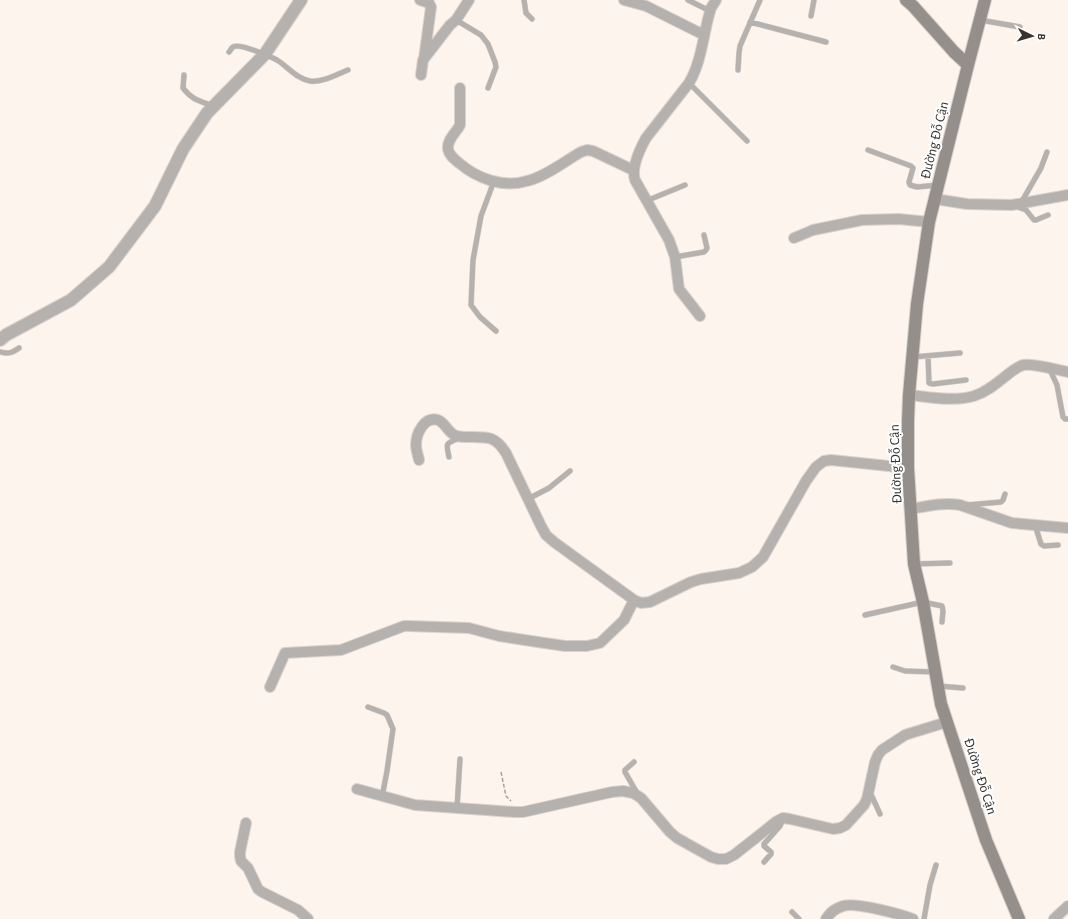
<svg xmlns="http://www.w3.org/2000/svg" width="1068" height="919" font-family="'Alegreya Sans',sans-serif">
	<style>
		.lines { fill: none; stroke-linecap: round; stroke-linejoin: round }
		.service-casing { stroke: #d9d1cb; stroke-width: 6 }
		.minor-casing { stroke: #d9d1cb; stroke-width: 12 }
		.tertiary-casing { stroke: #d9d1cb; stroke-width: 14 }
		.secondary-casing { stroke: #d9d1cb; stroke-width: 14 }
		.path { stroke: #a9a29d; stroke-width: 1.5; stroke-dasharray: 4 2; stroke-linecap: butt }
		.service { stroke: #b5b1ae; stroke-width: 5 }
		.minor { stroke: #b5b1ae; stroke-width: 10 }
		.tertiary { stroke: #b5b1ae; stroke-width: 12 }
		.secondary { stroke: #958f8b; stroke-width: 12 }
		.labels { text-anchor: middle; stroke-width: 4; stroke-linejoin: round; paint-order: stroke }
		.street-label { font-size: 14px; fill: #35322f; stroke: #fff }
	</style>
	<rect width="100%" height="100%" fill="#fdf4ed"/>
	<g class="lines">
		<defs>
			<path id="service" d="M 524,0 L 526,13 L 532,19
				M 688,0 L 710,11
				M 811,16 L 814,0
				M 456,20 L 481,35 L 488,44 L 495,62 L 496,67 L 488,88
				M 980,20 L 1020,27
				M 750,22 L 826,42
				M 229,52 C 231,50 231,48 233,47 C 239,43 270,56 277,60 C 288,67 297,79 310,81 C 322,83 337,74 348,70
				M 738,70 L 739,53 L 740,46 L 760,0
				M 184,75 L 183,88 C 192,100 200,101 213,106
				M 689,83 L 747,141
				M 868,150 L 911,166 L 913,168 L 909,182 L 910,185 L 917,187 L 938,185
				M 494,181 L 481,216 L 473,260 L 471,305 L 480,317 L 496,331
				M 646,201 L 685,185
				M 1021,203 L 1041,168 L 1047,152
				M 1015,206 L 1026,210 L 1034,220 L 1036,220 L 1048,215
				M 675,257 L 704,252 L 706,250 L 707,248 L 704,235
				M 0,352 C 9,354 12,353 19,348
				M 928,356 L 929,383 L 933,384 L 966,380
				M 913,357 L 960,353
				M 1049,368 L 1057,385 L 1063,417 L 1065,419 L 1068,419
				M 449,457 C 446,443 445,444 459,438
				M 528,499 L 549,488 L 570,471
				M 967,505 L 1001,502 L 1003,500 L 1005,494
				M 1035,525 L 1041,544 L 1044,546 L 1058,545
				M 914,564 L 950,563
				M 865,615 L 923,602 L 942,606 L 943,611 L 942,622
				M 893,667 L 905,671 L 935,672
				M 938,686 L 963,688
				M 368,707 L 384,713 L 387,715 L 393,729 L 387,771 L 382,797
				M 634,762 L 625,770 L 625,772 L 637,793
				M 870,792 L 880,814
				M 457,808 L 460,759
				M 764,862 L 771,854 L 771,852 L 764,846 L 764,844 L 780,826 L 783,819
				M 792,912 L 799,919
				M 924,919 L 930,885 L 936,865"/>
			<path id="minor" d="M 420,0 L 429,3 L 431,7 L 424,59
				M 624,0 L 646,6 L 704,35
				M 421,75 L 423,60 L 450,25 L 456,20 L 469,0
				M 460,88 L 460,125 C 456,133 447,139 448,149 C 449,155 454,159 459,163 C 478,179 503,188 527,181 C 545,177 565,161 581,152 L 587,150 L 593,151 L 633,170
				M 935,199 L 967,204 L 1012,205 L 1068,195
				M 794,238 L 813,230 L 862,220 L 899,219 L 929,222
				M 700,316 L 679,289 L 675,257 L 669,240 L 635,180 C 631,168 640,149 646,138 L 689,83 C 701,63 703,37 709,15 L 711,8 L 716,0
				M 909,395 C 930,397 953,402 974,396 C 987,392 997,383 1007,375 C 1012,371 1017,367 1023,365 C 1033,363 1057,370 1068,372
				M 419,460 C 418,455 416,450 416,445 C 416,434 424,416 438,420 C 446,423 448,434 457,436 C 460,437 465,437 469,437 C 488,437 495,436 506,453 L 541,526 L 546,535 L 554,542 L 634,600 L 641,603 L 650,602 L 691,582 L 701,579 L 739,573 L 752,567 L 763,557 L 806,481 L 816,467 L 824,461 L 831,460 L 908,468
				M 911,509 C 927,506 943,502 960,505 L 1012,523 L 1068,528
				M 270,687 L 285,653 L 341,650 L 404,626 L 408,626 L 469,628 L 499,636 L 531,641 L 565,646 L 587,646 L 600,643 L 624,620 L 634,600
				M 357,789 L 415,805 L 515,812 L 523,812 L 612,792 L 623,791 L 633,793 L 641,798 L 670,832 L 677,838 L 711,857 L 718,859 L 726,859 L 734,855 L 777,821 L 783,818 L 790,819 L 833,829 L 840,828 L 846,825 L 864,805 L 867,799 L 875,762 L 878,755 L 882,750 L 905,735 L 911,733 L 947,722
				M 246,823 L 240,852 L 240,856 L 241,861 L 248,868 L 258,889 L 262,892 L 298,910 L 308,919
				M 826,919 C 831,912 834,909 843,906 C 855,902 900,914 913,919
				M 1054,919 L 1068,906"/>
			<path id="tertiary" d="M 0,340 L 6,335 L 71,300 L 109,267 L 155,206 L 183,149 L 207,113 L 265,54 L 301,0"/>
			<path id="secondary" d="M 906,0 L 913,6 L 954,52 L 968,65
				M 985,0 L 968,65 L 929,222 L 917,304 L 909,395 L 908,421 L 908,468 L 914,564 L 923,602 L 941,704 L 986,840 L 1019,919"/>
		</defs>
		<use href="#service" class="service-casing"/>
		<use href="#minor" class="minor-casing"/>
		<use href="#tertiary" class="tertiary-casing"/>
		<use href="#secondary" class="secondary-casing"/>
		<path class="path" d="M 501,772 L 506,796 L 511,801"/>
		<use href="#service" class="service"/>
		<use href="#minor" class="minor"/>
		<use href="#tertiary" class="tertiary"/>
		<use href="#secondary" class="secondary"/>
	</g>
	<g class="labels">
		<g class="street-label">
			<text transform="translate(934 140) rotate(-76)" y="5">Đường Đỗ Cận</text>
			<text transform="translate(895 464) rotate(-92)" y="5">Đường Đỗ Cận</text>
			<text transform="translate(981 776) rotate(72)" y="5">Đường Đỗ Cận</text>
		</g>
	</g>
	<g transform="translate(1032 36) rotate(95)" stroke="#ffffff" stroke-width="3" paint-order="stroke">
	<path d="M0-3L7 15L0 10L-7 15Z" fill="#35322f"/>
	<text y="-6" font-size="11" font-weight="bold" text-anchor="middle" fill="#35322f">B</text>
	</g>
</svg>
